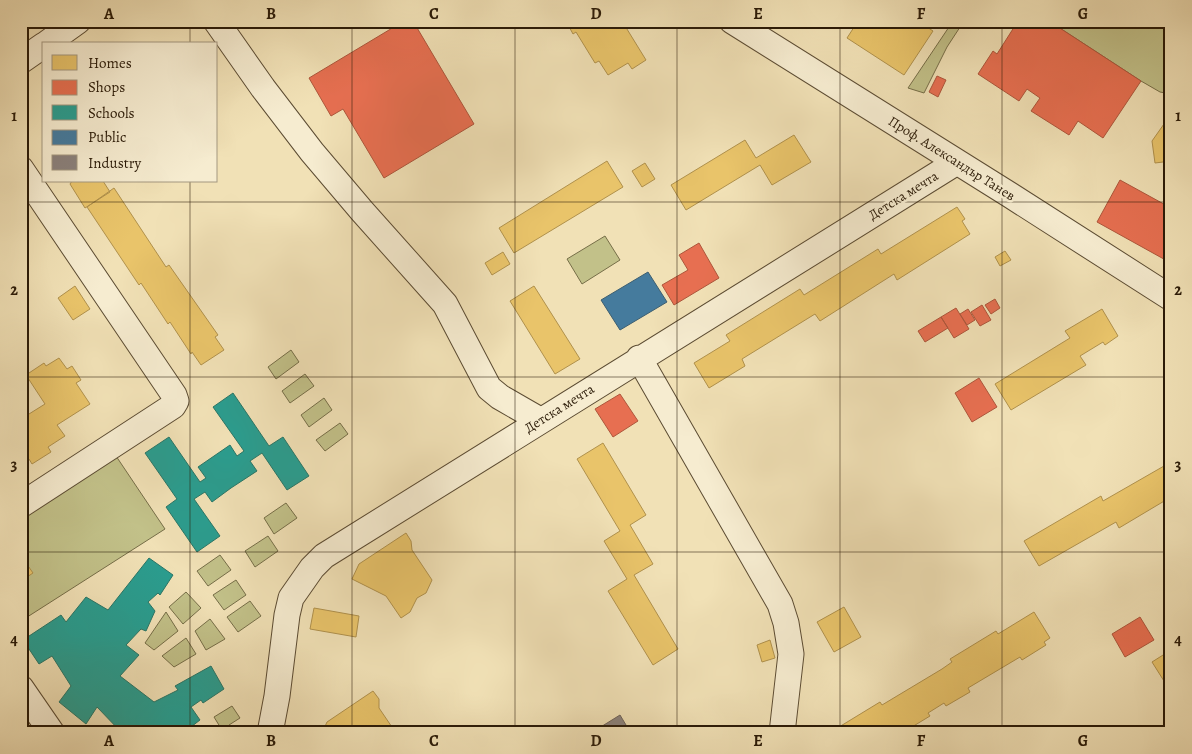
<svg xmlns="http://www.w3.org/2000/svg" width="1192" height="754" font-family="Alegreya,serif">
	<style>
		.green { fill: #c2c189; stroke: #766e48 }
		.homes { fill: #e9c46a; stroke: #b0914c }
		.shops { fill: #e76f51; stroke: #ae563b }
		.schools { fill: #2a9d8f; stroke: #2a7666 }
		.public { fill: #457b9d; stroke: #3d5e70 }
		.industry { fill: #8a817c; stroke: #6d6259 }
		.lines { fill: none; stroke-linecap: round; stroke-linejoin: round }
		.minor-casing { stroke: #5c4c33; stroke-width: 27 }
		.minor { stroke: #f6ecd0; stroke-width: 25 }
		.grid { fill: none; stroke: #2a1a07; stroke-width: 1; stroke-opacity: 0.55 }
		.labels { text-anchor: middle; stroke-width: 5; stroke-linejoin: round; paint-order: stroke }
		.street-label { font-size: 14px; fill: #2a1a07; stroke: #f6ecd0 }
		.neatline { fill: none; stroke: #2a1a07; stroke-width: 2 }
		.grid-label { font-size: 16px; text-anchor: middle; font-weight: bold; fill: #2a1a07 }
	</style>
	<rect width="100%" height="100%" fill="#f1e1b6"/>
	<filter id="stains"><feTurbulence type="fractalNoise" baseFrequency=".004" numOctaves="4"/><feColorMatrix values="0 0 0 0 .2 0 0 0 0 .09 0 0 0 0 .02 0 0 0 .5 -.17"/></filter>
	<radialGradient id="worn" r=".72"><stop offset=".6" stop-color="#630" stop-opacity="0"/><stop offset="1" stop-color="#630" stop-opacity=".3"/></radialGradient>
	<path class="green" d="M 953,21 L 964,21 L 947,47 L 924,93 L 908,88 Z
		M 1049,21 L 1171,21 L 1171,94 L 1160,92 L 1141,81 Z
		M 605,236 L 620,260 L 582,284 L 567,259 Z
		M 291,350 L 299,362 L 276,379 L 268,367 Z
		M 305,374 L 314,386 L 290,403 L 282,391 Z
		M 324,398 L 332,410 L 309,427 L 301,415 Z
		M 340,423 L 348,434 L 325,451 L 316,440 Z
		M 116,456 L 165,529 L 21,621 L 21,518 Z
		M 286,503 L 297,518 L 274,534 L 264,518 Z
		M 268,536 L 278,551 L 255,567 L 245,551 Z
		M 220,555 L 231,570 L 208,586 L 197,571 Z
		M 236,580 L 246,595 L 224,610 L 213,595 Z
		M 186,592 L 201,608 L 183,624 L 169,607 Z
		M 250,601 L 261,616 L 238,632 L 227,617 Z
		M 166,612 L 178,631 L 154,650 L 145,643 Z
		M 210,619 L 225,639 L 206,650 L 195,631 Z
		M 186,638 L 196,654 L 174,667 L 162,656 Z
		M 232,706 L 240,718 L 229,725 L 233,733 L 217,733 L 222,730 L 214,717 Z"/>
	<path class="homes" d="M 566,21 L 622,21 L 646,60 L 632,69 L 628,63 L 608,75 L 599,61 L 595,63 L 576,32 L 573,34 Z
		M 858,21 L 918,21 L 933,31 L 904,75 L 847,38 Z
		M 1171,114 L 1171,161 L 1155,163 L 1152,141 Z
		M 794,135 L 811,162 L 772,185 L 760,165 L 686,210 L 671,185 L 745,140 L 756,158 Z
		M 607,161 L 623,187 L 514,253 L 499,228 Z
		M 645,163 L 655,179 L 642,187 L 632,171 Z
		M 72,181 L 103,181 L 110,192 L 85,208 L 70,184 Z
		M 114,188 L 166,267 L 169,265 L 218,335 L 215,337 L 224,350 L 201,365 L 192,352 L 191,354 L 170,322 L 168,324 L 141,283 L 139,285 L 87,207 Z
		M 957,207 L 965,219 L 962,221 L 970,234 L 897,280 L 894,274 L 820,321 L 815,314 L 742,359 L 745,366 L 709,388 L 694,363 L 730,341 L 726,335 L 800,289 L 804,295 L 878,249 L 881,254 Z
		M 1005,251 L 1011,260 L 1000,266 L 995,257 Z
		M 503,252 L 510,264 L 492,275 L 485,263 Z
		M 75,286 L 90,309 L 73,320 L 58,298 Z
		M 534,286 L 580,359 L 555,374 L 510,301 Z
		M 1102,309 L 1118,336 L 1105,345 L 1103,342 L 1080,356 L 1086,365 L 1011,410 L 995,384 L 1070,338 L 1065,331 Z
		M 59,358 L 67,369 L 72,366 L 81,380 L 76,383 L 90,404 L 57,425 L 65,436 L 48,447 L 51,452 L 32,464 L 29,459 L 23,463 L 21,460 L 21,419 L 45,404 L 26,375 L 44,363 L 46,366 Z
		M 603,443 L 646,515 L 630,525 L 653,564 L 634,575 L 678,649 L 653,665 L 608,591 L 627,579 L 604,541 L 620,531 L 577,459 Z
		M 1171,462 L 1171,497 L 1119,528 L 1116,522 L 1039,566 L 1024,541 L 1101,496 L 1103,501 Z
		M 406,533 L 411,541 L 412,550 L 432,580 L 426,593 L 417,598 L 410,612 L 401,618 L 386,596 L 352,579 L 359,564 Z
		M 24,560 L 33,573 L 21,581 L 21,563 Z
		M 844,607 L 861,637 L 834,652 L 817,622 Z
		M 314,608 L 359,616 L 356,637 L 310,629 Z
		M 1034,612 L 1050,638 L 1044,642 L 1046,645 L 1022,660 L 1020,657 L 968,688 L 970,692 L 946,706 L 944,703 L 928,713 L 930,716 L 902,733 L 899,730 L 895,733 L 836,733 L 841,730 L 839,727 L 880,702 L 882,705 L 942,669 L 952,662 L 950,659 L 996,631 L 998,634 Z
		M 770,640 L 775,658 L 762,662 L 757,645 Z
		M 1171,650 L 1171,688 L 1169,689 L 1152,662 Z
		M 373,691 L 379,699 L 379,708 L 396,733 L 322,733 L 327,722 Z"/>
	<path class="shops" d="M 404,21 L 413,21 L 474,124 L 384,178 L 343,109 L 331,116 L 309,78 Z
		M 1018,21 L 1049,21 L 1141,81 L 1103,138 L 1078,121 L 1069,135 L 1031,111 L 1040,98 L 1027,89 L 1019,101 L 978,74 L 993,51 L 997,54 Z
		M 937,76 L 946,80 L 938,97 L 929,92 Z
		M 1120,180 L 1171,208 L 1171,263 L 1097,222 Z
		M 699,243 L 719,278 L 674,305 L 662,285 L 688,270 L 679,255 Z
		M 995,299 L 1000,308 L 991,314 L 985,305 Z
		M 982,305 L 991,320 L 980,326 L 971,312 Z
		M 956,308 L 969,329 L 954,338 L 941,317 Z
		M 968,309 L 975,320 L 967,325 L 960,314 Z
		M 941,317 L 948,328 L 925,342 L 918,331 Z
		M 979,378 L 997,407 L 972,422 L 955,393 Z
		M 620,394 L 638,421 L 613,437 L 595,409 Z
		M 1140,617 L 1154,640 L 1125,657 L 1112,634 Z"/>
	<path class="schools" d="M 233,393 L 269,446 L 283,437 L 309,476 L 287,490 L 262,453 L 250,461 L 257,471 L 231,488 L 212,502 L 205,492 L 194,499 L 220,536 L 197,552 L 166,507 L 177,499 L 145,453 L 169,437 L 200,482 L 206,478 L 198,467 L 230,445 L 237,456 L 244,451 L 213,407 Z
		M 149,558 L 173,575 L 160,595 L 158,593 L 148,602 L 155,611 L 146,631 L 141,629 L 126,645 L 139,655 L 120,676 L 154,702 L 178,690 L 175,686 L 211,666 L 224,689 L 203,703 L 201,700 L 191,707 L 200,720 L 183,733 L 177,731 L 174,733 L 122,733 L 97,707 L 86,724 L 59,702 L 71,686 L 52,656 L 39,664 L 23,640 L 61,615 L 66,622 L 86,597 L 108,610 Z"/>
	<path class="public" d="M 648,272 L 667,302 L 620,330 L 601,300 Z"/>
	<path class="industry" d="M 620,715 L 626,725 L 615,733 L 591,733 Z"/>
	<g class="lines">
		<defs>
			<path id="minor" d="M 216,21 L 263,88 L 312,152 L 362,211 L 445,304 L 489,388 L 500,397 L 540,420
				M 732,21 L 1010,195 L 1171,298
				M 46,44 L 78,21
				M 21,61 L 44,45
				M 21,169 L 174,395 L 176,401 L 173,406 L 21,505
				M 639,358 L 780,604 L 786,623 L 791,654 L 782,733
				M 21,688 L 52,733
				M 270,733 L 277,696 L 287,615 L 291,598 L 312,568 L 324,556 L 957,162"/>
		</defs>
		<use href="#minor" class="minor-casing"/>
		<use href="#minor" class="minor"/>
	</g>
	<path class="grid" d="M 190,21 L 190,44M 352,21 L 352,733M 515,21 L 515,733M 677,21 L 677,733M 840,21 L 840,733M 1002,21 L 1002,733M 190,181 L 190,733M 21,202 L 1171,202M 21,377 L 1171,377M 21,552 L 1171,552"/>
	<g class="labels">
		<g class="street-label">
			<text transform="translate(952 158) rotate(32)" y="5">Проф. Александър Танев</text>
			<text transform="translate(903 195) rotate(-32)" y="5">Детска мечта</text>
			<text transform="translate(559 408) rotate(-32)" y="5">Детска мечта</text>
		</g>
	</g>
	<rect width="1192" height="754" fill="none" stroke="#f1e1b6" stroke-width="55"/>
	<rect x="42" y="42" width="175" height="140" fill="#f6ecd0" stroke="#a49880"/>
	<rect x="52" y="55" width="25" height="15" fill="#e9c46a" stroke="#a49880"/>
	<text x="88" y="68" font-size="15" fill="#2a1a07">Homes</text>
	<rect x="52" y="80" width="25" height="15" fill="#e76f51" stroke="#a49880"/>
	<text x="88" y="92" font-size="15" fill="#2a1a07">Shops</text>
	<rect x="52" y="105" width="25" height="15" fill="#2a9d8f" stroke="#a49880"/>
	<text x="88" y="118" font-size="15" fill="#2a1a07">Schools</text>
	<rect x="52" y="130" width="25" height="15" fill="#457b9d" stroke="#a49880"/>
	<text x="88" y="142" font-size="15" fill="#2a1a07">Public</text>
	<rect x="52" y="155" width="25" height="15" fill="#8a817c" stroke="#a49880"/>
	<text x="88" y="168" font-size="15" fill="#2a1a07">Industry</text>
	<rect x="28" y="28" width="1136" height="698" class="neatline"/>
	<g class="grid-label">
		<text x="109" y="19">A</text>
		<text x="271" y="19">B</text>
		<text x="434" y="19">C</text>
		<text x="596" y="19">D</text>
		<text x="758" y="19">E</text>
		<text x="921" y="19">F</text>
		<text x="1083" y="19">G</text>
		<text x="14" y="121">1</text>
		<text x="1178" y="121">1</text>
		<text x="14" y="295">2</text>
		<text x="1178" y="295">2</text>
		<text x="14" y="470">3</text>
		<text x="1178" y="470">3</text>
		<text x="14" y="645">4</text>
		<text x="1178" y="645">4</text>
		<text x="109" y="746">A</text>
		<text x="271" y="746">B</text>
		<text x="434" y="746">C</text>
		<text x="596" y="746">D</text>
		<text x="758" y="746">E</text>
		<text x="921" y="746">F</text>
		<text x="1083" y="746">G</text>
	</g>
	<rect width="100%" height="100%" filter="url(#stains)"/>
	<rect width="100%" height="100%" fill="url(#worn)"/>
</svg>
